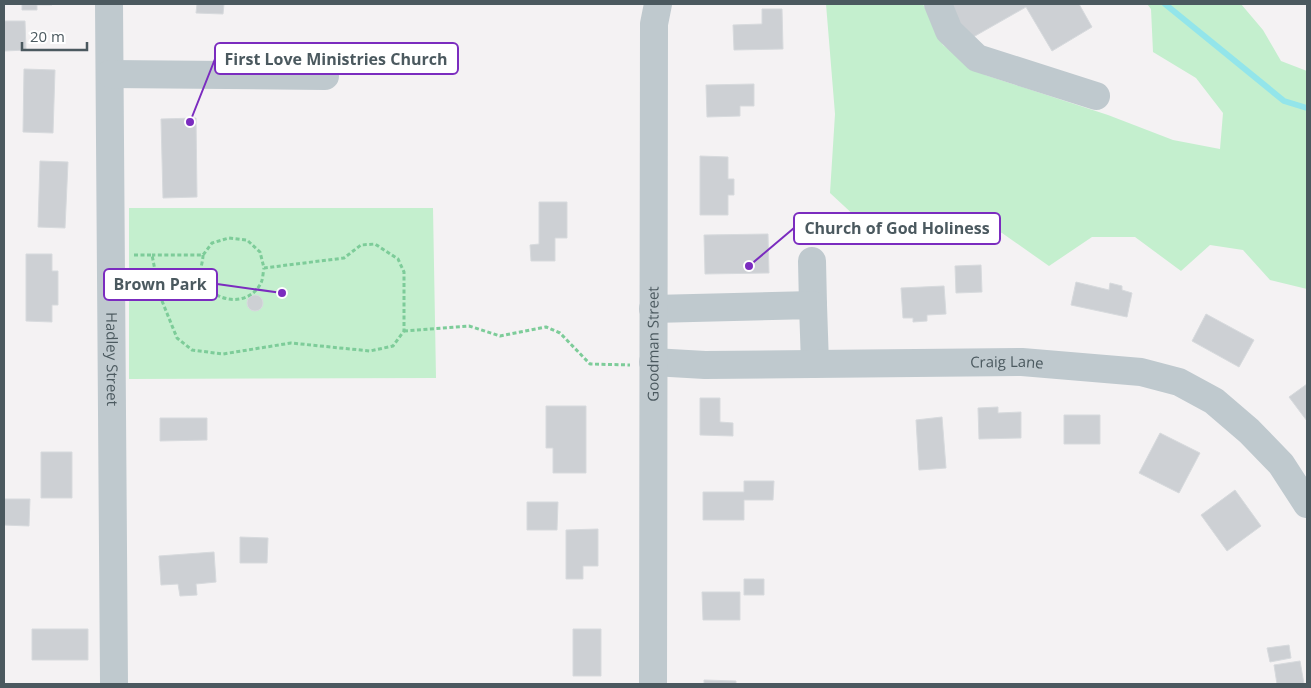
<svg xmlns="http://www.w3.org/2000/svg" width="1311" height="688" font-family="'Open Sans',sans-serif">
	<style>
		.green { fill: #c4efce }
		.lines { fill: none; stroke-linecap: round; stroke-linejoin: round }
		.stream { stroke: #93e5ea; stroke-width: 6 }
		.building { fill: #cdd0d4; stroke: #d7dadd }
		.path { stroke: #7dcc99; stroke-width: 3; stroke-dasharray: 4 2.5; stroke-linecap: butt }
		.minor { stroke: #bfc9ce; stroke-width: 28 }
		.labels { text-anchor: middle; stroke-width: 4.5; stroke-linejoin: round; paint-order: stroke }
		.street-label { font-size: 15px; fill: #4b595f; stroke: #fff }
		.leader { fill: none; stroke: #7b2cbf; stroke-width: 2 }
		.callout-dot { fill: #7b2cbf; stroke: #fff; stroke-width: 2 }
		.callout { fill: #fff; stroke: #7b2cbf; stroke-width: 2 }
		.callout-label { font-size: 16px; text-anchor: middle; font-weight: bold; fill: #4b595f }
	</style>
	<rect width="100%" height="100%" fill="#f4f2f3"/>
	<path class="green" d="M 826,4 L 923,4 L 943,45 L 985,75 L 1108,115 L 1173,140 L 1220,149 L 1223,113 L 1196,78 L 1153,52 L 1151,9 L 1147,4 L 1241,4 L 1263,30 L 1281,61 L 1307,71 L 1307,289 L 1270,280 L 1243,250 L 1210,245 L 1181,271 L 1135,237 L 1092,237 L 1049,266 L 1002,233 L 948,215 L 900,234 L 871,231 L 830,193 L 835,114 Z
		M 129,208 L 433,208 L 436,378 L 129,379 Z"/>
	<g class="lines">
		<path class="stream" d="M 1165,4 L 1284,101 L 1307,108"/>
	</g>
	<path class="building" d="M 22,4 L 52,4 L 52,5 L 37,5 L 37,10 L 22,10 Z
		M 197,4 L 224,4 L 223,14 L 196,13 Z
		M 947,4 L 1079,4 L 1092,27 L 1052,51 L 1026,7 L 968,40 Z
		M 762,9 L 782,9 L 783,49 L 734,50 L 733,25 L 762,24 Z
		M 4,21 L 25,21 L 26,50 L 4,51 Z
		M 24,69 L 55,70 L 53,133 L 23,132 Z
		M 754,84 L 754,106 L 740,106 L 740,116 L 707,117 L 706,85 Z
		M 196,118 L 197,197 L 163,198 L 161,119 Z
		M 700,156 L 728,157 L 728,179 L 734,179 L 734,195 L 728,195 L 728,215 L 700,215 Z
		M 40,161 L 68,162 L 65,228 L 38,227 Z
		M 539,202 L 567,202 L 567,238 L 555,238 L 555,261 L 531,261 L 530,245 L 539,244 Z
		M 768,234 L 769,273 L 705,274 L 704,235 Z
		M 26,254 L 52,254 L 52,271 L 58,271 L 58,305 L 52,305 L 52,322 L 26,321 Z
		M 981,265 L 982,292 L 956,293 L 955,266 Z
		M 1076,282 L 1109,290 L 1110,283 L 1122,286 L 1122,290 L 1132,293 L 1127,317 L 1071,305 Z
		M 944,286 L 946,314 L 927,315 L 927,321 L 913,322 L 913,318 L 903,318 L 901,288 Z
		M247 303a8 8 0 1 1 16 0a8 8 0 1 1-16 0Z
		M 1206,314 L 1254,340 L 1239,367 L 1192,341 Z
		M 1307,384 L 1307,421 L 1289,397 Z
		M 700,398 L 720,398 L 720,422 L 733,423 L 733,436 L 700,435 Z
		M 546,406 L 586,406 L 586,473 L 553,473 L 553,448 L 546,448 Z
		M 998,407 L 998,413 L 1021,412 L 1021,438 L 979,439 L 978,408 Z
		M 1064,415 L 1100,415 L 1100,444 L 1064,444 Z
		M 942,417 L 946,468 L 919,470 L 916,420 Z
		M 160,418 L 207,418 L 207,440 L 160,441 Z
		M 1160,433 L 1200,453 L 1179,493 L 1139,473 Z
		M 41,452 L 72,452 L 72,498 L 41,498 Z
		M 744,481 L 774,481 L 773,500 L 744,500 L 744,520 L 703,520 L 703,492 L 744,492 Z
		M 1235,490 L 1261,526 L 1227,551 L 1201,515 Z
		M 4,499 L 30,499 L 29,526 L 4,525 Z
		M 527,502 L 558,502 L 557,530 L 527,530 Z
		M 598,529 L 598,566 L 583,566 L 583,579 L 566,579 L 566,530 Z
		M 240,537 L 268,538 L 267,563 L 240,563 Z
		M 214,552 L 216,582 L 196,584 L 197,595 L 180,596 L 178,584 L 161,585 L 159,556 Z
		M 744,579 L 764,579 L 764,595 L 744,595 Z
		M 702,592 L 740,592 L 740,620 L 703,620 Z
		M 32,629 L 88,629 L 88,660 L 32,660 Z
		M 573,629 L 601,629 L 601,676 L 573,676 Z
		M 1289,645 L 1291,658 L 1270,662 L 1267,648 Z
		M 1300,661 L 1304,684 L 1277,684 L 1274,665 Z
		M 704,680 L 736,681 L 736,684 L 704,684 Z"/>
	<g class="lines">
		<path class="path" d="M 134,255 L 152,255 L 160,296 L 177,338 L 192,350 L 223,354 L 291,343 L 370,351 L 393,346 L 404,331 L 404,272 L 398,259 L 375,244 L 361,245 L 344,258 L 264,268 L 260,252 L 247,240 L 229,238 L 212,243 L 203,255 L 152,255
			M 203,255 C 203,260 201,266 201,270 C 203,301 247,311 261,283 C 263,279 263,272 264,268
			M 404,331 L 469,326 L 500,336 L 546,327 L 560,333 L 590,364 L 630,365"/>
		<g class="minor">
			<path id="s1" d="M 109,4 L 114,684"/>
			<path d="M 938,4 L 949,31 L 977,58 L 1096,96"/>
			<path d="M 110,74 L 325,76"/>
			<path d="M 812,261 L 813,305"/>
			<path d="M 653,309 L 813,305 L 815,364"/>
			<path id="s2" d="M 653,362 L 705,365 L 1022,362 L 1141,372 L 1179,382 L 1214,401 L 1249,431 L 1281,464 L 1307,504"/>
			<path id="s3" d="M 653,684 L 654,24 L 658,4"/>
		</g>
	</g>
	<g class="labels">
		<g class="street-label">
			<text dy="5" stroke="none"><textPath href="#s3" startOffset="340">Goodman Street</textPath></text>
			<text dy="5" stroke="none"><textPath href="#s1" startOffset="355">Hadley Street</textPath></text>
			<text dy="5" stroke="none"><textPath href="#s2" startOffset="354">Craig Lane</textPath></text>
		</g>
	</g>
	<path class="leader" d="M190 122L215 59M749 266L794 228M282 293L217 284"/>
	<g class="callout-dot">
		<circle cx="190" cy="122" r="5"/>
		<circle cx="749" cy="266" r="5"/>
		<circle cx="282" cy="293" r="5"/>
	</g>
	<g class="callout">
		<rect x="215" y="43" width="243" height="31" rx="5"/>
		<rect x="794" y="213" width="206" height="31" rx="5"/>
		<rect x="104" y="269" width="113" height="31" rx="5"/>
	</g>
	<g class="callout-label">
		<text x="336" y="65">First Love Ministries Church</text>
		<text x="897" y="234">Church of God Holiness</text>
		<text x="160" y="290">Brown Park</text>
	</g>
	<rect width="1311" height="688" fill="none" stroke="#4b595f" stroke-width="10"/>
	<path d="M22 42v8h65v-8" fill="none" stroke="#4b595f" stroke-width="2.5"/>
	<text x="30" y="42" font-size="15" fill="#4b595f" stroke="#ffffff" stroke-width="4" paint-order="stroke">20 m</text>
</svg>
